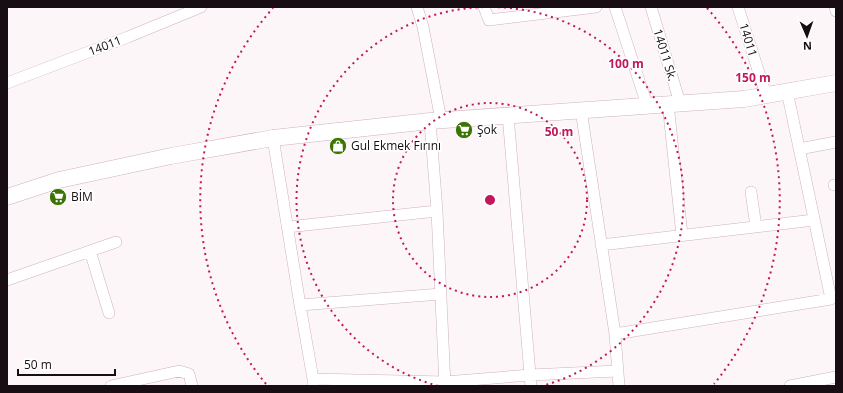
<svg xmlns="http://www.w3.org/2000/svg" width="843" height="393" font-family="'Open Sans',sans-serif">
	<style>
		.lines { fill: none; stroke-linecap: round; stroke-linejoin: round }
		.street-casing { stroke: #cfb1c0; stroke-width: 12 }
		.secondary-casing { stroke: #cfb1c0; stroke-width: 17 }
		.street { stroke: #fff; stroke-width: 11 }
		.secondary { stroke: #fff; stroke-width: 16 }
		.ring { fill: none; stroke: #c2185b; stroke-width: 2; stroke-dasharray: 2 4 }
		.labels { text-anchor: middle; stroke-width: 3.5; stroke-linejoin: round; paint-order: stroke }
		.street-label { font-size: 12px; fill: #170d12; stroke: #fff }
		.poi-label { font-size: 12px; fill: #170d12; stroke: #fff; text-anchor: start }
		.centre { fill: #c2185b; stroke: #fff; stroke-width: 2 }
		.ring-label { font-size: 12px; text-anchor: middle; font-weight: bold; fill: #c2185b; stroke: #fff; stroke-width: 3.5; stroke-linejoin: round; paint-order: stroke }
	</style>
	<rect width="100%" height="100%" fill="#fcf6f9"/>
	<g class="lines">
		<defs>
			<path id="street" d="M 417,7 L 423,27 L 441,120
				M 484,7 L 489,20 L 596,7
				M 615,7 L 647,105
				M 651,7 L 680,103
				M 738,7 L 766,95
				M 835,7 L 836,11
				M 7,83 L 128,37 L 201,7
				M 668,104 L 682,235
				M 581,110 L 615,334 L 619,386
				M 508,115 L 531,386
				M 430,121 L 437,211 L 445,386
				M 273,138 L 300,305 L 313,379 L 313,386
				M 799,149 L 836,142
				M 834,185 L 836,185
				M 751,192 L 756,227
				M 287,227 L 437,211
				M 601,245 L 814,220
				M 90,251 L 109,313
				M 7,280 L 116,242
				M 300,305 L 441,294
				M 615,334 L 831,299 L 787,91
				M 313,379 L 445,382 L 530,375 L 617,371
				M 111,386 L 179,371 L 189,374 L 192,386
				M 790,386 L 836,377"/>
			<path id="secondary" d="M 7,197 L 59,180 L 171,156 L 273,138 L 430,121 L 744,99 L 836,83"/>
		</defs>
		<use href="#street" class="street-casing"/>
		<use href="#secondary" class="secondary-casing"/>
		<use href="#street" class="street"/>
		<use href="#secondary" class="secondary"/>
	</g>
	<g class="ring">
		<circle cx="490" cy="200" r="97"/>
		<path d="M438 386A193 193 0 0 1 488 7M492 7A193 193 0 0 1 542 386"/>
		<path d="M266 384A290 290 0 0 1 273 8M707 8A290 290 0 0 1 714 384"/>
	</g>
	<defs>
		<symbol id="supermarket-disc" viewBox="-11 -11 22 22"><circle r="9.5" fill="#3b7403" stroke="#fff"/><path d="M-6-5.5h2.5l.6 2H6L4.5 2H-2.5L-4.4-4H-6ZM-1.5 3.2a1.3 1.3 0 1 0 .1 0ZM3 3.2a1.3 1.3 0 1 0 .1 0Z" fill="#fff"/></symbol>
		<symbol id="shop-disc" viewBox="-11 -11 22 22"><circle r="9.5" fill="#3b7403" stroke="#fff"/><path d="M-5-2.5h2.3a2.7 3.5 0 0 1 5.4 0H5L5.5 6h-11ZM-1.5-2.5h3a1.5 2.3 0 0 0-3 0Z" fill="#fff"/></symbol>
	</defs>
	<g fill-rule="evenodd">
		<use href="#supermarket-disc" x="454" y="120" width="20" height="20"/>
		<use href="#shop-disc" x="328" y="136" width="20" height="20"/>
		<use href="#supermarket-disc" x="48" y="187" width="20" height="20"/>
	</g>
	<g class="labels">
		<g class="street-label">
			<text transform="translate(748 40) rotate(73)" y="4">14011</text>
			<text transform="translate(105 46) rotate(-21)" y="4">14011</text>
			<text transform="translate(665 55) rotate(73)" y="4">14011 Sk.</text>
		</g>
		<g class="poi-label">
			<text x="477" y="134">Şok</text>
			<text x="351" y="150">Gul Ekmek Fırını</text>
			<text x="71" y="201">BİM</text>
		</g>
	</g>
	<circle cx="490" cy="200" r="6" class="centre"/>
	<g class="ring-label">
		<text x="626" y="68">100 m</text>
		<text x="753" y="82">150 m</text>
		<text x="559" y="136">50 m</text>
	</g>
	<rect width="843" height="393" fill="none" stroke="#170d12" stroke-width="16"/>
	<g transform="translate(807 36) rotate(178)" stroke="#ffffff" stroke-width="3" paint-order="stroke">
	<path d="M0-3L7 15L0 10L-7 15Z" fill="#170d12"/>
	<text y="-6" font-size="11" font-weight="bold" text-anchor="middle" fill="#170d12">N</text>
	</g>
	<path d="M18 369v6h97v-6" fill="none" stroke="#170d12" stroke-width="2"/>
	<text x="24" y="369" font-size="12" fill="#170d12" stroke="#ffffff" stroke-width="3" paint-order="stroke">50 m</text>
</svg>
